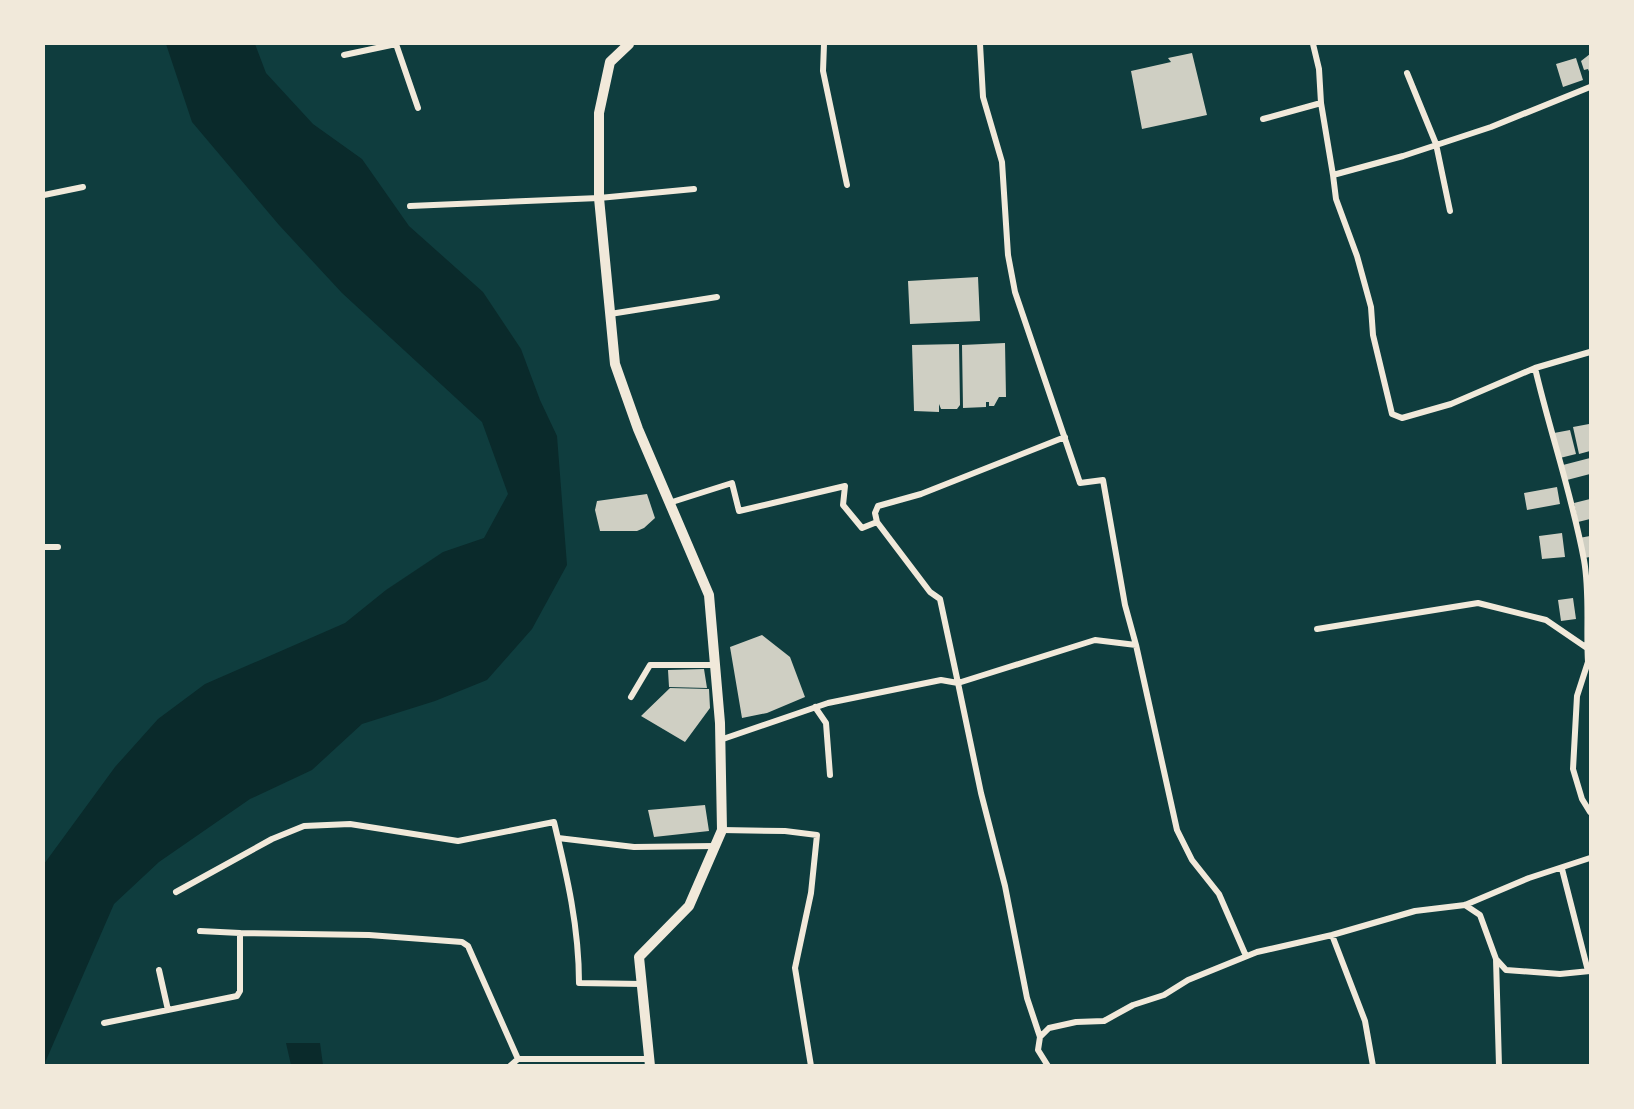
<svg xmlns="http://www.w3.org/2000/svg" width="1634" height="1109" font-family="'Roboto Condensed',sans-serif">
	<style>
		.water { fill: #0a2a2b }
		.building { fill: #cfcfc3 }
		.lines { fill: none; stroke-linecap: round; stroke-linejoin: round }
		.minor { stroke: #f1e9da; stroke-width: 6 }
		.tertiary { stroke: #f1e9da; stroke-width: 10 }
	</style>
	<rect width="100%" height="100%" fill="#0f3d3e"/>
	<path class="water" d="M 166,44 L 255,44 L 266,73 L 313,124 L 362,159 L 409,226 L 483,292 L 521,349 L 540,400 L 557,436 L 567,565 L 532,629 L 487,680 L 435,701 L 362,724 L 312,770 L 250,799 L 159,862 L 114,904 L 44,1065 L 44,864 L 115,767 L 158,719 L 205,684 L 345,623 L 386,590 L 443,552 L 484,538 L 508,494 L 482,422 L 342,293 L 279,225 L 192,122 Z
		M 286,1043 L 320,1043 L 323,1065 L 291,1065 Z"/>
	<path class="building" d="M 1192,53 L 1207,115 L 1142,129 L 1131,71 L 1171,62 L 1168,58 Z
		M 1590,54 L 1590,74 L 1588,69 L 1584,70 L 1581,61 Z
		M 1576,58 L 1583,80 L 1563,87 L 1556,64 Z
		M 978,277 L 980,321 L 910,324 L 908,281 Z
		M 1005,343 L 1006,397 L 999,397 L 994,406 L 989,406 L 989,402 L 986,402 L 986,407 L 963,408 L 962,345 Z
		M 959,344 L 960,405 L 957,409 L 941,409 L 939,404 L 939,412 L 914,411 L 912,345 Z
		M 1589,424 L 1590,451 L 1579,454 L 1573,427 Z
		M 1570,430 L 1576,454 L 1560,458 L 1554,433 Z
		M 1590,458 L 1590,474 L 1567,480 L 1563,465 Z
		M 1557,487 L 1560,504 L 1527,510 L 1524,493 Z
		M 647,494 L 655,518 L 644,528 L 637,531 L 600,531 L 595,510 L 597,501 Z
		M 1590,499 L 1590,519 L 1578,522 L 1574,503 Z
		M 1562,533 L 1565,557 L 1542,559 L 1539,536 Z
		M 1590,536 L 1590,557 L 1584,558 L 1579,538 Z
		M 1573,598 L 1576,619 L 1561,621 L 1558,600 Z
		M 762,635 L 790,657 L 805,697 L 767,713 L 742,718 L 730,647 Z
		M 704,669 L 707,688 L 669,687 L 668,670 Z
		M 670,688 L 709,689 L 710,708 L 685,742 L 641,716 Z
		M 705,805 L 709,831 L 654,837 L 648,810 Z"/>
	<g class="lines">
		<path class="minor" d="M 396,44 L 418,108
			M 824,44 L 823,71 L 847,185
			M 980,44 L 983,97 L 1002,162 L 1008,255 L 1015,292 L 1080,483 L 1103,480 L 1125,605 L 1136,645 L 1095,640 L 958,683 L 940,599 L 930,592 L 877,522 L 875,513 L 878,506 L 921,494 L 1065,437
			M 1313,44 L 1319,69 L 1321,103
			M 344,55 L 396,44
			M 1407,73 L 1436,144 L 1450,211
			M 1263,119 L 1321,103 L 1333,175 L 1403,156 L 1491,127 L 1590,87
			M 1333,175 L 1336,199 L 1357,256 L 1371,307 L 1373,335 L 1392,414 L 1402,418 L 1451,404 L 1535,368 C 1550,432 1572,495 1584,560 C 1590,593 1586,629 1588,662 L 1590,663
			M 44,195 L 83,187
			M 410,206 L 599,198 L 694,189
			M 610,314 L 717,297
			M 1535,368 L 1590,352
			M 669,503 L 732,483 L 739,511 L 845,486 L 843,505 L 862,528 L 877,522
			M 44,547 L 58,547
			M 1317,629 L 1478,603 L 1546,620 L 1587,648
			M 1136,645 L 1177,830 L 1192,860 L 1219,894 L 1246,956
			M 1588,662 L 1577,696 L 1573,769 L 1582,799 L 1590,812
			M 631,697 L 650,665 L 715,665
			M 815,707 L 826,723 L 830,775
			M 720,740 L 828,703 L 941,680 L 958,683 L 981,793 L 1005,886 L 1027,998 L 1040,1037
			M 722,830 L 785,831 L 817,835 L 811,893 L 795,968 L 811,1066
			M 558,838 L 634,847 L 715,846
			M 1562,869 L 1588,971
			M 176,892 L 272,839 L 304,826 L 350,824 L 458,841 L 554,822 C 567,876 579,927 579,983 L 642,984
			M 1465,905 L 1480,915 L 1496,959 L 1506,970 L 1560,974 L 1590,971
			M 200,931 L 240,933
			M 1332,935 L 1365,1021 L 1373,1066
			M 1496,959 L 1499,1066
			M 159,970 L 168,1010
			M 104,1023 L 237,996 L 240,991 L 240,933 L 369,935 L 462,942 L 468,946 L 518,1059
			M 510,1066 L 518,1059 L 649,1059
			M 1048,1066 L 1038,1050 L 1040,1037 L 1049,1028 L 1076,1022 L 1104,1021 L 1133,1005 L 1164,995 L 1188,980 L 1257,952 L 1332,935 L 1415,911 L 1465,905 L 1529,878 L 1590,858"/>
		<path class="tertiary" d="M 629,44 L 610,62 L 599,113 L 599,198 L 615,364 L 638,429 L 709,595 L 720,723 L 722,830 L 689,906 L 639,957 L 650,1066"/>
	</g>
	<rect width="1634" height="1109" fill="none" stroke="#f1e9da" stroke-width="90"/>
</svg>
